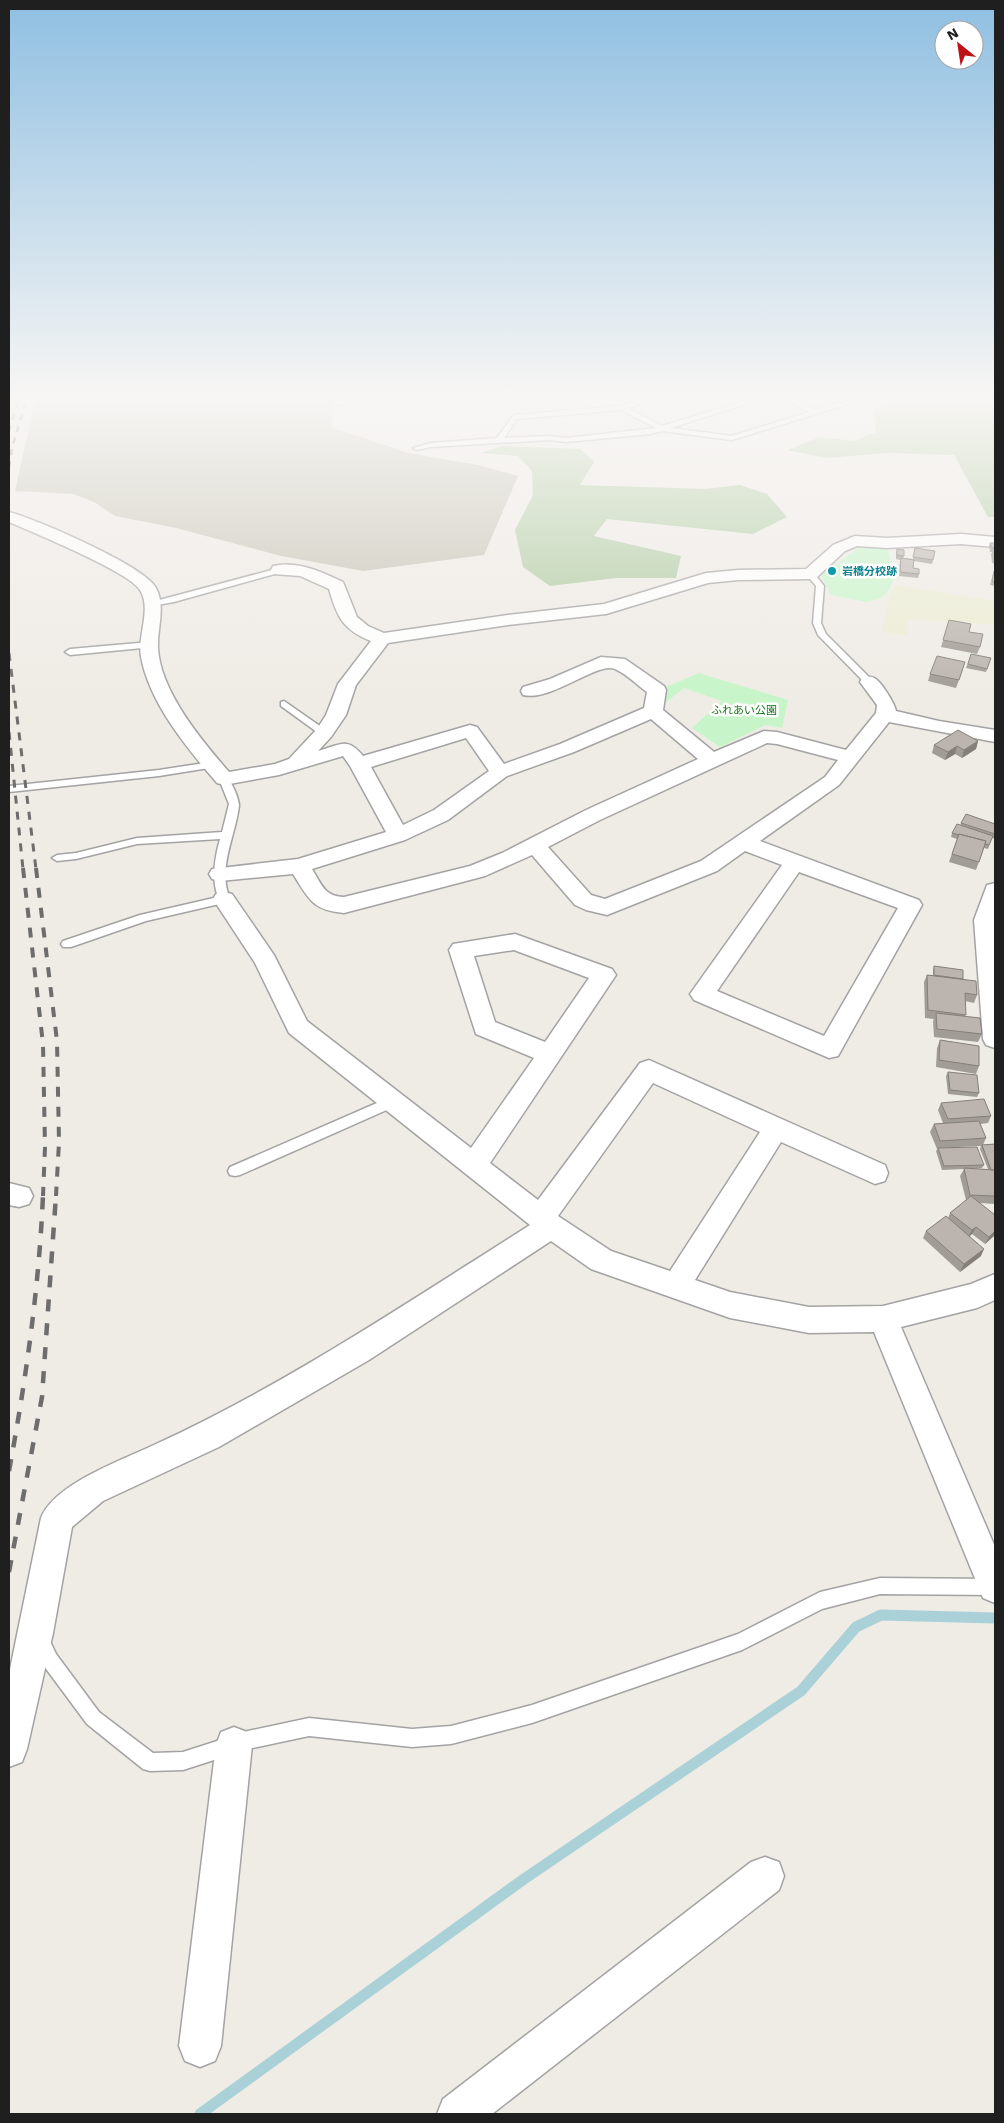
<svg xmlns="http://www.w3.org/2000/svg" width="1004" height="2123" font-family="'Work Sans','Noto Sans JP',sans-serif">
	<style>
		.construction { fill: #c3c2b2 }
		.farmland { fill: #ebecd3 }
		.forest { fill: #adca9f }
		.park { fill: #c7f5c9 }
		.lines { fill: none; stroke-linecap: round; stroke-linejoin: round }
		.stream { stroke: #aad0d8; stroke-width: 11 }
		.service-casing { stroke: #a3a3a3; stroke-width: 3 }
		.minor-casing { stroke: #a3a3a3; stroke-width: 3 }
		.service { fill: #fff; fill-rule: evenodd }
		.minor { fill: #fff; fill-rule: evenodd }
		.rail-far3 { stroke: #6d6d6d; stroke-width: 2.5; stroke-dasharray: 6 6; stroke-linecap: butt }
		.rail-far2 { stroke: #6d6d6d; stroke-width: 3; stroke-dasharray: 8 8; stroke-linecap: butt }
		.rail-far1 { stroke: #6d6d6d; stroke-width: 4; stroke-dasharray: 10 10; stroke-linecap: butt }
		.rail { stroke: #6d6d6d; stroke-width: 4.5; stroke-dasharray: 12 12; stroke-linecap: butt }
		.wall { fill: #a29c96; fill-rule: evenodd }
		.shaded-wall { fill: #847f7a }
		.building { fill: #bcb5af; stroke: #847f7a }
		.culture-dot { fill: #0f9aa8; stroke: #fff; stroke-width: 2 }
		.labels { text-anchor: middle; stroke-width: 5; stroke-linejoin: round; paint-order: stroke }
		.far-culture-label { font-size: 11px; font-weight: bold; fill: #0d838f; stroke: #fff; text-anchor: start }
		.far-park-label { font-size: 11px; fill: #16741a; stroke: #fff }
	</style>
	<rect width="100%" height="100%" fill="#efece6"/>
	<path class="construction" d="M 35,401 L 332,401 L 331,427 L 408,453 L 478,465 L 518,476 L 484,555 L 363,571 L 281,556 L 176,528 L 115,516 L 96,503 L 74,494 L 15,491 Z"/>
	<path class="farmland" d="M 895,585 L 995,601 L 995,625 L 907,619 L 908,636 L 882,631 L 889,598 Z"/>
	<path class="forest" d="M 897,401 L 995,401 L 995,517 L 988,517 L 954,455 L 887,453 L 826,458 L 787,450 L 820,437 L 854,441 L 876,432 L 873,410 Z
		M 502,446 L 580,449 L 594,462 L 580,485 L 705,489 L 740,485 L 767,494 L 787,517 L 753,534 L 607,519 L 594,536 L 681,556 L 676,578 L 616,578 L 550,586 L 523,567 L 515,530 L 533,495 L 532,471 L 518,456 L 481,453 Z"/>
	<path class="park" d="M 860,547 L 888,547 L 894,579 L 888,591 L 881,598 L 867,602 L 831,595 L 821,575 Z
		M 699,673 L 788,700 L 782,728 L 765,725 L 720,747 L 692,728 L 722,701 L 684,688 L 665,703 L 666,687 Z"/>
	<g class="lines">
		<path class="stream" d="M 200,2114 L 524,1879 L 801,1691 L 856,1627 L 881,1615 L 995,1618"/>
		<defs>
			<path id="service" d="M 637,401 L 648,401 L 628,408 L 662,426 L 744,401 L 755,401 L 671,428 L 732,436 L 809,412 L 788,401 L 797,401 L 816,410 L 847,401 L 858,401 L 732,440 L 662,431 L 650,434 L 566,442 L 548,440 L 431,447 L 417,450 L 413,448 L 431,443 L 497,438 L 513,416 L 515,415 L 621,406 ZM 621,410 L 656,428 L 566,438 L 548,436 L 504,438 L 517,419 Z
				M 897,401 L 905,401 L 905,402 L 902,404 Z
				M 279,568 L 283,570 L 282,572 L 174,602 L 152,606 L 148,603 Z
				M 810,571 L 813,572 L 824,586 L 821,623 L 826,634 L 872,680 L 872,684 L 866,684 L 818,635 L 813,623 L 816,586 L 806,574 Z
				M 150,642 L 154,645 L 153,647 L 70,655 L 65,652 L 70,649 Z
				M 284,701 L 327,731 L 327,735 L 321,735 L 281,706 L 281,702 Z
				M 211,762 L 215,763 L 215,767 L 159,776 L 9,792 L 9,786 L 159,770 Z
				M 224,776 C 231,778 239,799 239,806 C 235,838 217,868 230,899 L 228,902 L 146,921 L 71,947 L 63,947 L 61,944 L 63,941 L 140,915 L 218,897 C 211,879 215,857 220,839 L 137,844 L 76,859 L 57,861 L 52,858 L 57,855 L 76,853 L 137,838 L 222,832 L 229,804 L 219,779 Z
				M 393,1096 L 398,1097 L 399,1101 L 398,1105 L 240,1175 L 235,1176 L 230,1175 L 228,1171 L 230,1167 Z
				M 880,1578 L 995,1579 L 995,1595 L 880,1594 L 822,1609 L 742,1650 L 532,1723 L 451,1744 L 412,1747 L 309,1736 L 248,1749 L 183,1770 L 150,1771 L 143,1769 L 87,1724 L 44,1666 L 32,1641 L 35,1635 L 41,1632 L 47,1635 L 56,1654 L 99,1712 L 153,1753 L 183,1752 L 248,1731 L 309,1718 L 412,1729 L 451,1726 L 532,1705 L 738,1634 L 820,1592 Z"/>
			<path id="minor" d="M 331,401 L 346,401 L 347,402 L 340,406 Z
				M 9,512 C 36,519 145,566 156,588 C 166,607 157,628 158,648 C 160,691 202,741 229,772 L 275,764 L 289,759 L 317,729 L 326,715 L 338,684 L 371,641 C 343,630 337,617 329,589 L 300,576 L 273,574 L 271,570 L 273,566 C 297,560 322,572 343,582 L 357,617 L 368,626 L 384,633 L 508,615 L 604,604 L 706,573 L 738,570 L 806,569 L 833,545 L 855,536 L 887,538 L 961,534 L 995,537 L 995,547 L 961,544 L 887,548 L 857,546 L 845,551 L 816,578 L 810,579 L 738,580 L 708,583 L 606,614 L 508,625 L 388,643 L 356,685 L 346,715 L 331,737 L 318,751 C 340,745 347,736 363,756 L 470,725 L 477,727 L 504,764 L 560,744 L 644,708 L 647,692 C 637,685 627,674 615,669 C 598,661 551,702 523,695 L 521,691 L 523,687 L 550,679 L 601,657 L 625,659 L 664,686 L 666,690 L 663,710 L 714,752 L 764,731 L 777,732 L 846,750 L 876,713 L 877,705 L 860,682 L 862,678 C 866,677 871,676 874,678 C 881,681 895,704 896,711 L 939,721 L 995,730 L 995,742 L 889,722 L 839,785 L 760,841 L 919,900 L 922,905 L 838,1056 L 829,1058 L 694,1000 L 690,994 L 782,865 L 745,851 L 717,871 L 607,915 L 586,910 L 575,905 L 532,855 L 485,876 L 344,913 C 312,910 309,899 293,874 L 220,881 L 212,879 L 209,874 L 212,869 L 298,859 L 386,832 L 350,766 L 343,756 L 279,775 L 224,785 L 217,783 C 187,748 150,704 141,657 C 137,636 152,609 140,590 C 130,572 32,532 9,522 ZM 651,719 L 698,759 L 586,810 L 502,853 L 470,866 L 344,897 C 324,896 322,885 312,869 L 405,840 L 448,820 L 507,776 L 574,752 ZM 466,738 L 489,771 L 434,810 L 403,825 L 371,767 ZM 767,743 L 777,744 L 838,760 L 825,777 L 701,861 L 605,899 L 591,895 L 548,847 L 600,820 ZM 799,872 L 898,908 L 824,1036 L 717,991 Z
				M 995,883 L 995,1048 L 986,1045 L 983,1039 L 974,920 L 987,885 Z
				M 224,892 L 232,894 L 274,955 L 307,1021 L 471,1148 L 534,1058 L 476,1034 L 449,950 L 453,944 L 515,934 L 612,969 L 616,975 L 612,981 L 490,1163 L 538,1200 L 640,1063 L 649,1060 L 885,1165 L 888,1173 L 885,1181 L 875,1184 L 781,1142 L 695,1280 L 730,1292 L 809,1307 L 883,1306 L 971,1284 L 995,1274 L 995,1300 L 977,1308 L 901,1327 L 995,1547 L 995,1603 L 983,1598 L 874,1332 L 809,1333 L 730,1318 L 591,1269 L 551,1241 L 369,1360 L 219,1447 L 103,1501 L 72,1527 L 53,1633 L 27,1749 L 22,1762 L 9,1767 L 9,1674 L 41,1518 C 55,1483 123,1460 156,1444 C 287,1384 408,1302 530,1225 L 289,1033 L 255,963 L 213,899 L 216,894 ZM 514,950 L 589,978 L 545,1042 L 495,1022 L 474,956 ZM 653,1083 L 760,1132 L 670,1271 L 611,1251 L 558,1216 Z
				M 9,1183 L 29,1188 L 33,1196 L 29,1204 L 19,1207 L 9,1205 Z
				M 234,1727 L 247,1732 L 252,1745 L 221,2046 L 215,2061 L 200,2067 L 185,2061 L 179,2046 L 216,1745 L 221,1732 Z
				M 765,1857 L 779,1862 L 784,1876 L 779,1890 L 492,2114 L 437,2114 L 443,2099 L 751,1862 Z"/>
		</defs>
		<use href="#service" class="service-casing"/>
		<use href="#minor" class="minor-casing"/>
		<use href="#service" class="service"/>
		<use href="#minor" class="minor"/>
		<path class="rail-far3" d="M 9,431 L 18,401
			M 9,467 L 12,448 L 26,401"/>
		<path class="rail-far2" d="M 9,653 L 36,869
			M 9,732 L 23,869"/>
		<path class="rail-far1" d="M 23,868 L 43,1044 L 45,1147 L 43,1196
			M 36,868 L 57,1041 L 59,1142 L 56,1196"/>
		<path class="rail" d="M 9,1471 C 26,1379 39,1288 43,1195
			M 9,1572 L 42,1397 L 56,1195"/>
	</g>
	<path class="wall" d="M 990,543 L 995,543 L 995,564 L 992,563 L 991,554 L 992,552 L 990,552 L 989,546 Z
		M 915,548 L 935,551 L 932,564 L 914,561 L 913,568 L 919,574 L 918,578 L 899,576 L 900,560 L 896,559 L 896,553 L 897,549 L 904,556 L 903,558 L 913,559 Z
		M 994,571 L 995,571 L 995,586 L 990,585 Z
		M 949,620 L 980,647 L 977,654 L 941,647 Z
		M 971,654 L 991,658 L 986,672 L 966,668 Z
		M 963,669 L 956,688 L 928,681 L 930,674 Z
		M 978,741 L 976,749 L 962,758 L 955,754 L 945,760 L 932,753 L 934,745 Z
		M 961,823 L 995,824 L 995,839 L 992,838 L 988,849 L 984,848 L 976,870 L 949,862 L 957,839 L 951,837 L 952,833 L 960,826 Z
		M 934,966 L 963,979 L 977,995 L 974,1003 L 965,1001 L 965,1016 L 982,1034 L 978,1042 L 934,1037 L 933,1021 L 934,1019 L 925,1018 L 924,982 L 927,975 L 933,975 L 933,970 Z
		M 940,1040 L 979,1066 L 976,1074 L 936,1067 L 937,1048 Z
		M 948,1072 L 979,1093 L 977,1097 L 948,1094 L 946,1076 Z
		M 941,1103 L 991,1116 L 988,1123 L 980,1124 L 986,1138 L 983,1145 L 995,1144 L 995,1204 L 980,1203 L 995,1235 L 985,1244 L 972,1234 L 970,1236 L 981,1256 L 960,1272 L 923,1238 L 926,1231 L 948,1218 L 950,1213 L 966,1200 L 960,1176 L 964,1169 L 942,1170 L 936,1151 L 938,1148 L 937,1149 L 930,1132 L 934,1124 L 943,1123 L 938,1110 ZM 981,1146 L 980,1149 L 988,1169 L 973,1169 L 982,1168 L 984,1165 L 958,1147 Z"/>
	<path class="shaded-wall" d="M 978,741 L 976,749 L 962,758 L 964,750 Z
		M 957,746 L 955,754 L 945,760 L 948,752 Z
		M 976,1227 L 972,1234 L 968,1237 L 972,1230 Z
		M 995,1231 L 995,1235 L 985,1244 L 989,1237 Z
		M 984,1249 L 981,1256 L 960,1272 L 964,1264 Z"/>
	<path class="building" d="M 990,543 L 995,543 L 995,547 L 994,546 L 994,548 L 992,548 Z
		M 994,546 L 995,547 L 995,556 L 994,556 Z
		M 915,548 L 935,551 L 933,560 L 913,557 Z
		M 897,549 L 904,550 L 904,556 L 897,555 Z
		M 901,558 L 914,560 L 913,568 L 919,569 L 919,574 L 900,572 Z
		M 994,571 L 995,571 L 995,582 L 992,581 Z
		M 949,620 L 971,624 L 969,632 L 983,634 L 980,647 L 943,640 Z
		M 971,654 L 991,658 L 987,669 L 968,664 Z
		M 937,656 L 965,662 L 959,680 L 930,674 Z
		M 958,730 L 978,741 L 964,750 L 957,746 L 948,752 L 934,745 Z
		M 966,814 L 995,824 L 995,834 L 961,823 Z
		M 957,824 L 993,836 L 989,845 L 985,844 L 986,841 L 959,834 L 959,835 L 952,833 Z
		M 959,834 L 986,841 L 979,862 L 952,854 Z
		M 934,966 L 963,970 L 963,979 L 934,975 Z
		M 927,975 L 976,981 L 977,995 L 965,993 L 966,1015 L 928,1010 Z
		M 936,1013 L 980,1018 L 982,1034 L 937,1029 Z
		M 940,1040 L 979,1046 L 979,1066 L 939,1060 Z
		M 948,1072 L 977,1075 L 979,1093 L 950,1090 Z
		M 984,1099 L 991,1116 L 948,1119 L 941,1103 Z
		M 979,1121 L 986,1138 L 940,1141 L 934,1124 Z
		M 995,1144 L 995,1170 L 991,1170 L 982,1145 Z
		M 977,1147 L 984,1165 L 944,1166 L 938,1148 Z
		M 964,1168 L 995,1170 L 995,1196 L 970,1195 Z
		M 971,1196 L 995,1215 L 995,1231 L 989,1237 L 976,1227 L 972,1230 L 950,1213 Z
		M 946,1216 L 984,1249 L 964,1264 L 926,1231 Z"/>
	<linearGradient id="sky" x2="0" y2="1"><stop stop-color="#8fbfe2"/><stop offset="0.57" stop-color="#f8f6f4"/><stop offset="1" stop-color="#f8f6f4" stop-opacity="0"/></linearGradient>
	<rect width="1004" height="698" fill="url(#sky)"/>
	<circle class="culture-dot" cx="832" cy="571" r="5"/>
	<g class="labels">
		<g class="far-culture-label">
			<text x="842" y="575">岩橋分校跡</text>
		</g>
		<g class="far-park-label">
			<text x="744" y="714">ふれあい公園</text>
		</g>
	</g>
	<rect width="1004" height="2123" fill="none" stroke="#1f1f1f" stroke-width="20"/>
	<g transform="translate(959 45) rotate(330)"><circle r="24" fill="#ffffff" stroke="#a5a5a5"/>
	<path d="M0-4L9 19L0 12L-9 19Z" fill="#bc1218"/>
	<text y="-8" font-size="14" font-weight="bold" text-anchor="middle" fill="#1f1f1f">N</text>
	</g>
</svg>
